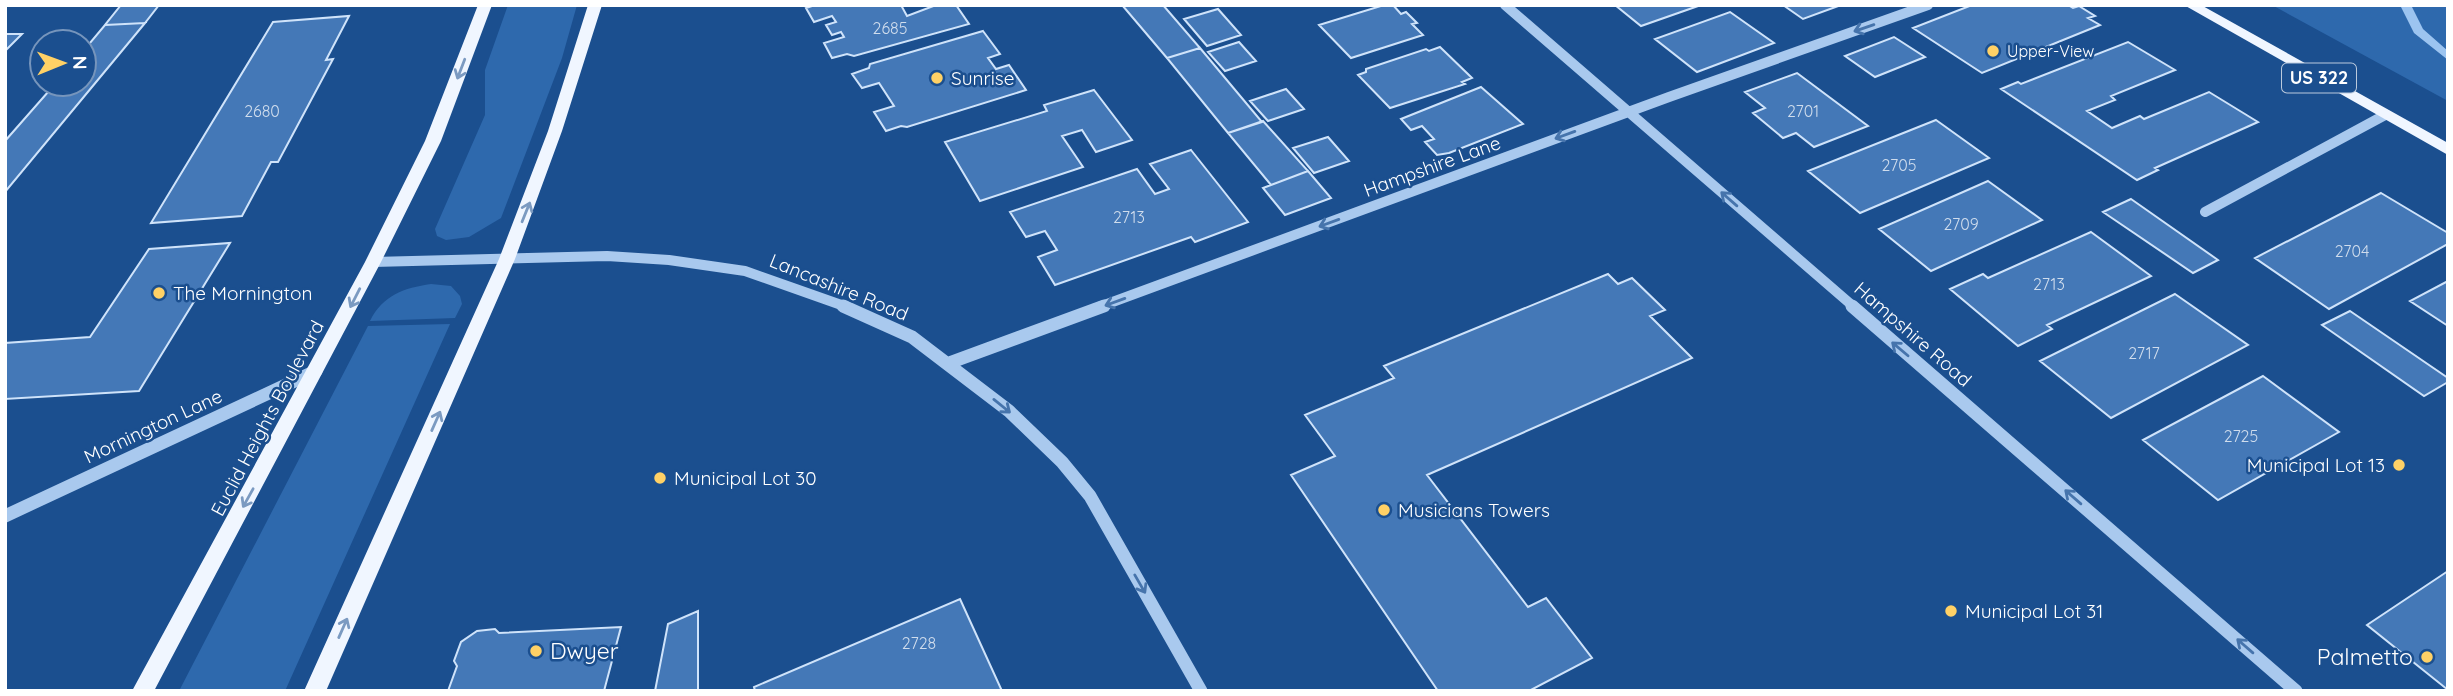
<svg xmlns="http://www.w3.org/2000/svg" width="2453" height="696" font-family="Quicksand,sans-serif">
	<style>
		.green { fill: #2e69ad }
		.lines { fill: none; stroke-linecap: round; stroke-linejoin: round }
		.stream { fill: #9cc4f0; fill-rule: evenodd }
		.building { fill: #4478b7; stroke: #cfe3fa; stroke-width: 2 }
		.minor-far1 { stroke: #a9c9ee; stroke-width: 10 }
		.minor { stroke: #a9c9ee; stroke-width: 13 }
		.major { fill: #f0f6ff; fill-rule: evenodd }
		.oneway { stroke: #4674ac }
		.oneway2 { stroke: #7b9ac1 }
		.poi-dot { fill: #ffd166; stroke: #1b4f8f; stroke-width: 2.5 }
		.labels { text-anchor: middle; stroke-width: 5; stroke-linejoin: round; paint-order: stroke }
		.number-label { font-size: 16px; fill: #d0dded }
		.far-poi-label { font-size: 16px; fill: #fff; stroke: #1b4f8f; text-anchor: start }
		.shield { fill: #1b4f8f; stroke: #bbcadd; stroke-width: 2 }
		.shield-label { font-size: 18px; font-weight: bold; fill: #fff }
		.poi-label { font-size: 19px; fill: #fff; stroke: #1b4f8f; text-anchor: start }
		.street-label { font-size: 19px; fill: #fff; stroke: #1b4f8f }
		.near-poi-label { font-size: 23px; fill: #fff; stroke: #1b4f8f; text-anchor: start }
	</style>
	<rect width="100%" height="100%" fill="#1b4f8f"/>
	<path class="green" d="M 508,5 L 577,5 L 562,58 L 501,218 L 469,237 L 446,240 L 437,236 L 435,229 L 485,115 L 485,70 Z
		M 2272,5 L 2448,5 L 2448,101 Z
		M 431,284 L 451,286 L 460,296 L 462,304 L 455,318 L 370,321 C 383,295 404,288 431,284 Z
		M 450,324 L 285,691 L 179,691 L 368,326 Z"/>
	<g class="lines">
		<path class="stream" d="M 2400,5 L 2411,5 L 2423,29 L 2448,51 L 2448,60 L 2414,33 Z"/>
	</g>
	<path class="building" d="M 121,5 L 159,5 L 145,23 L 105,25 Z
		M 815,5 L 901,5 L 907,16 L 936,5 L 956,5 L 969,24 L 854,56 L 847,54 L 832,58 L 824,43 L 844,37 L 841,32 L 832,35 L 826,25 L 836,22 L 832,16 L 814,22 L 806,8 Z
		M 1122,5 L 1163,5 L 1200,48 L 1167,58 Z
		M 1384,5 L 1393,5 L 1401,14 L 1406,12 L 1417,23 L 1412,24 L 1423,35 L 1351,58 L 1319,25 Z
		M 1615,5 L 1701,5 L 1641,26 Z
		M 1783,5 L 1841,5 L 1803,19 Z
		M 1972,5 L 2068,5 L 2073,8 L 2079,6 L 2095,16 L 2088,18 L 2100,25 L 1982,73 L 1913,28 Z
		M 1218,9 L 1241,35 L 1207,46 L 1184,19 Z
		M 1730,12 L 1774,43 L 1697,72 L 1655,39 Z
		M 349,16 L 326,60 L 333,59 L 278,162 L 271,162 L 242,216 L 151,223 L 273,22 Z
		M 145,23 L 5,192 L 5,141 L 55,84 L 84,84 L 84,50 L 105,25 Z
		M 983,31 L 1000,54 L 988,58 L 996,69 L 1009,65 L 1026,90 L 907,127 L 901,126 L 886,131 L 874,112 L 894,106 L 879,83 L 862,88 L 852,74 L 869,68 L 870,64 Z
		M 5,34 L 22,34 L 5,51 Z
		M 1894,37 L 1925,57 L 1875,77 L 1845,56 Z
		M 1239,42 L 1256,61 L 1225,71 L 1208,52 Z
		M 2128,42 L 2175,70 L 2111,96 L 2115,100 L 2087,111 L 2112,128 L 2140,116 L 2144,119 L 2209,92 L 2258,122 L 2155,168 L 2158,170 L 2137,180 L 2001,89 L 2018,82 L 2021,84 Z
		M 1440,47 L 1472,78 L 1462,82 L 1465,84 L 1390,108 L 1358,75 L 1366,72 L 1366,69 L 1426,49 L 1429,51 Z
		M 1200,48 L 1262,122 L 1228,133 L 1167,58 Z
		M 1797,73 L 1868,126 L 1814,147 L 1796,133 L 1783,138 L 1753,113 L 1765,108 L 1745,92 Z
		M 1481,87 L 1523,124 L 1449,153 L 1437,155 L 1425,142 L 1434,139 L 1422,126 L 1411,130 L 1401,119 Z
		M 1286,89 L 1304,109 L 1268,121 L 1250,101 Z
		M 1094,90 L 1132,140 L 1096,152 L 1082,130 L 1062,136 L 1083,167 L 980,201 L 945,142 L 1047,111 L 1044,105 Z
		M 1936,120 L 1989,158 L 1860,213 L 1808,171 Z
		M 1263,121 L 1308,171 L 1271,185 L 1228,133 Z
		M 1328,137 L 1349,161 L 1314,173 L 1293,148 Z
		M 1191,150 L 1248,222 L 1195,242 L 1191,237 L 1055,285 L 1038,257 L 1057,250 L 1045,231 L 1026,237 L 1010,212 L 1137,169 L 1155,194 L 1169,189 L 1150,164 Z
		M 1308,171 L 1331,198 L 1285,215 L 1263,188 Z
		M 1988,181 L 2042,220 L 1931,271 L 1879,229 Z
		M 2381,193 L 2448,233 L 2448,244 L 2329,309 L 2255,258 Z
		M 2131,199 L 2218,260 L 2193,273 L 2103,212 Z
		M 2091,232 L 2151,276 L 2047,325 L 2052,329 L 2018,346 L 1950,289 L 1983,274 L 1988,278 Z
		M 230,243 L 139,391 L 5,399 L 5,343 L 90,337 L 149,249 Z
		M 1608,274 L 1618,284 L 1632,278 L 1665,310 L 1650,316 L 1692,358 L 1427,475 L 1528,607 L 1546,598 L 1592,658 L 1529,691 L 1438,691 L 1291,475 L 1335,456 L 1305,415 L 1394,378 L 1384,366 Z
		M 2448,281 L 2448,326 L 2410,301 Z
		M 2175,294 L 2248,345 L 2111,418 L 2040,361 Z
		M 2350,311 L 2448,378 L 2448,382 L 2424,396 L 2322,325 Z
		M 2263,376 L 2339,432 L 2218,500 L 2143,440 Z
		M 2448,571 L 2448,690 L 2367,625 Z
		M 960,599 L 1002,691 L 755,691 L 754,687 Z
		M 698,611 L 698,691 L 655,691 L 668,624 Z
		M 621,627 L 604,691 L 448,691 L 457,666 L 454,661 L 461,642 L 477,631 L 495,629 L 499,633 Z"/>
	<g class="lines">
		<path class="minor-far1" d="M 1505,5 L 1854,307
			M 2205,212 L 2385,115
			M 373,262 L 607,256 L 669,260 L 745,271 L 847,307
			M 1099,307 L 1669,97 L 1928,5"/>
		<path class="minor" d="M 843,306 L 912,337 L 1009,411 L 1062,462 L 1090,496 L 1201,691
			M 1852,306 L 2296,691
			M 949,363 L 1104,306
			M 5,516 L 316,371"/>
		<path class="major" d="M 478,5 L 492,5 L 441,141 L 381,262 L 154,691 L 132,691 L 365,262 L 425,141 Z
			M 588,5 L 602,5 L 562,131 L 515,259 L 326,691 L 304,691 L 499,259 L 548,131 Z
			M 2184,5 L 2201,5 L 2448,143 L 2448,155 Z"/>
	</g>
	<defs><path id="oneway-shaft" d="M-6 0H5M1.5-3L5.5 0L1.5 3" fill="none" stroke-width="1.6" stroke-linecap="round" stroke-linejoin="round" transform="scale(1.75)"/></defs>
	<g class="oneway">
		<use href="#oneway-shaft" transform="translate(1864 28) rotate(161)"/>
		<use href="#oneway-shaft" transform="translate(1565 135) rotate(160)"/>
		<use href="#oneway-shaft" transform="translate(1729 199) rotate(-139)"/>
		<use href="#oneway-shaft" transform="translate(1329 223) rotate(160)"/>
		<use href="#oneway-shaft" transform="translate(1115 302) rotate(160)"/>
		<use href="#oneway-shaft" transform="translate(1900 349) rotate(-140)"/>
		<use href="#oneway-shaft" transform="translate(1002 406) rotate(39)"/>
		<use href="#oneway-shaft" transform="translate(2073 497) rotate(-139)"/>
		<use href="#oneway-shaft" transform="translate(1140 584) rotate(60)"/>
		<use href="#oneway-shaft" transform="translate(2245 646) rotate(-139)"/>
	</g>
	<g class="oneway2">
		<use href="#oneway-shaft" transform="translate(461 69) rotate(111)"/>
		<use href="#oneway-shaft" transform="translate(526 212) rotate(-68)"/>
		<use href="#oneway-shaft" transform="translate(355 298) rotate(117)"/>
		<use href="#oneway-shaft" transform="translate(436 421) rotate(-66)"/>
		<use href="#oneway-shaft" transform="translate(248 498) rotate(119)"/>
		<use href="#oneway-shaft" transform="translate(343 628) rotate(-66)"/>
	</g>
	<g class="poi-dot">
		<circle cx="1993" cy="51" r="7"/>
		<circle cx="937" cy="78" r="7"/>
		<circle cx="159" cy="293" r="7"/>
		<circle cx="2399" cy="465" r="7"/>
		<circle cx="660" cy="478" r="7"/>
		<circle cx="1384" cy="510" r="7"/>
		<circle cx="1951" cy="611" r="7"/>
		<circle cx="536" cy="651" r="7"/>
		<circle cx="2427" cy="657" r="7"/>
	</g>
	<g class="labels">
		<g class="number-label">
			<text x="890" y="34">2685</text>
			<text x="262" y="117">2680</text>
			<text x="1803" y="117">2701</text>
			<text x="1899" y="171">2705</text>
			<text x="1129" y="223">2713</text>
			<text x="1961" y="230">2709</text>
			<text x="2352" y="257">2704</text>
			<text x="2049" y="290">2713</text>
			<text x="2144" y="359">2717</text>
			<text x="2241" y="442">2725</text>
			<text x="919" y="649">2728</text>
		</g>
		<g class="far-poi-label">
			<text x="2007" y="57">Upper-View</text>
		</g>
		<rect class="shield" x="2282" y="63.5" width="74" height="29" rx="5"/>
		<g class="shield-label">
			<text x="2319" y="84">US 322</text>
		</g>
		<g class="poi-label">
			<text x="951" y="85">Sunrise</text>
			<text x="173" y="300">The Mornington</text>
			<text x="2385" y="472" text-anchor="end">Municipal Lot 13</text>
			<text x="674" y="485">Municipal Lot 30</text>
			<text x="1398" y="517">Musicians Towers</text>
			<text x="1965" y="618">Municipal Lot 31</text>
		</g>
		<g class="street-label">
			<text transform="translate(1432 166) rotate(-20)" y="7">Hampshire Lane</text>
			<text transform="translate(839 287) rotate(22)" y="7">Lancashire Road</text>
			<text transform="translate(1913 334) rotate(41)" y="7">Hampshire Road</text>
			<text transform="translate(267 418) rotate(-62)" y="7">Euclid Heights Boulevard</text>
			<text transform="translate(153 426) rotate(-25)" y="7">Mornington Lane</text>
		</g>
		<g class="near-poi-label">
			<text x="550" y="659">Dwyer</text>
			<text x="2413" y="665" text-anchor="end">Palmetto</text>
		</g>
	</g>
	<rect width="2453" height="696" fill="none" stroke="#ffffff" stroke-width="14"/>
	<g transform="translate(63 63) rotate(89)"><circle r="33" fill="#1b4f8f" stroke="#7695bc" stroke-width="2"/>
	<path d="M0-5L12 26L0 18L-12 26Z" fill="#ffd166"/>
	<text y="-10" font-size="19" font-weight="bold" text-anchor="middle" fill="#ffffff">N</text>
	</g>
</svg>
